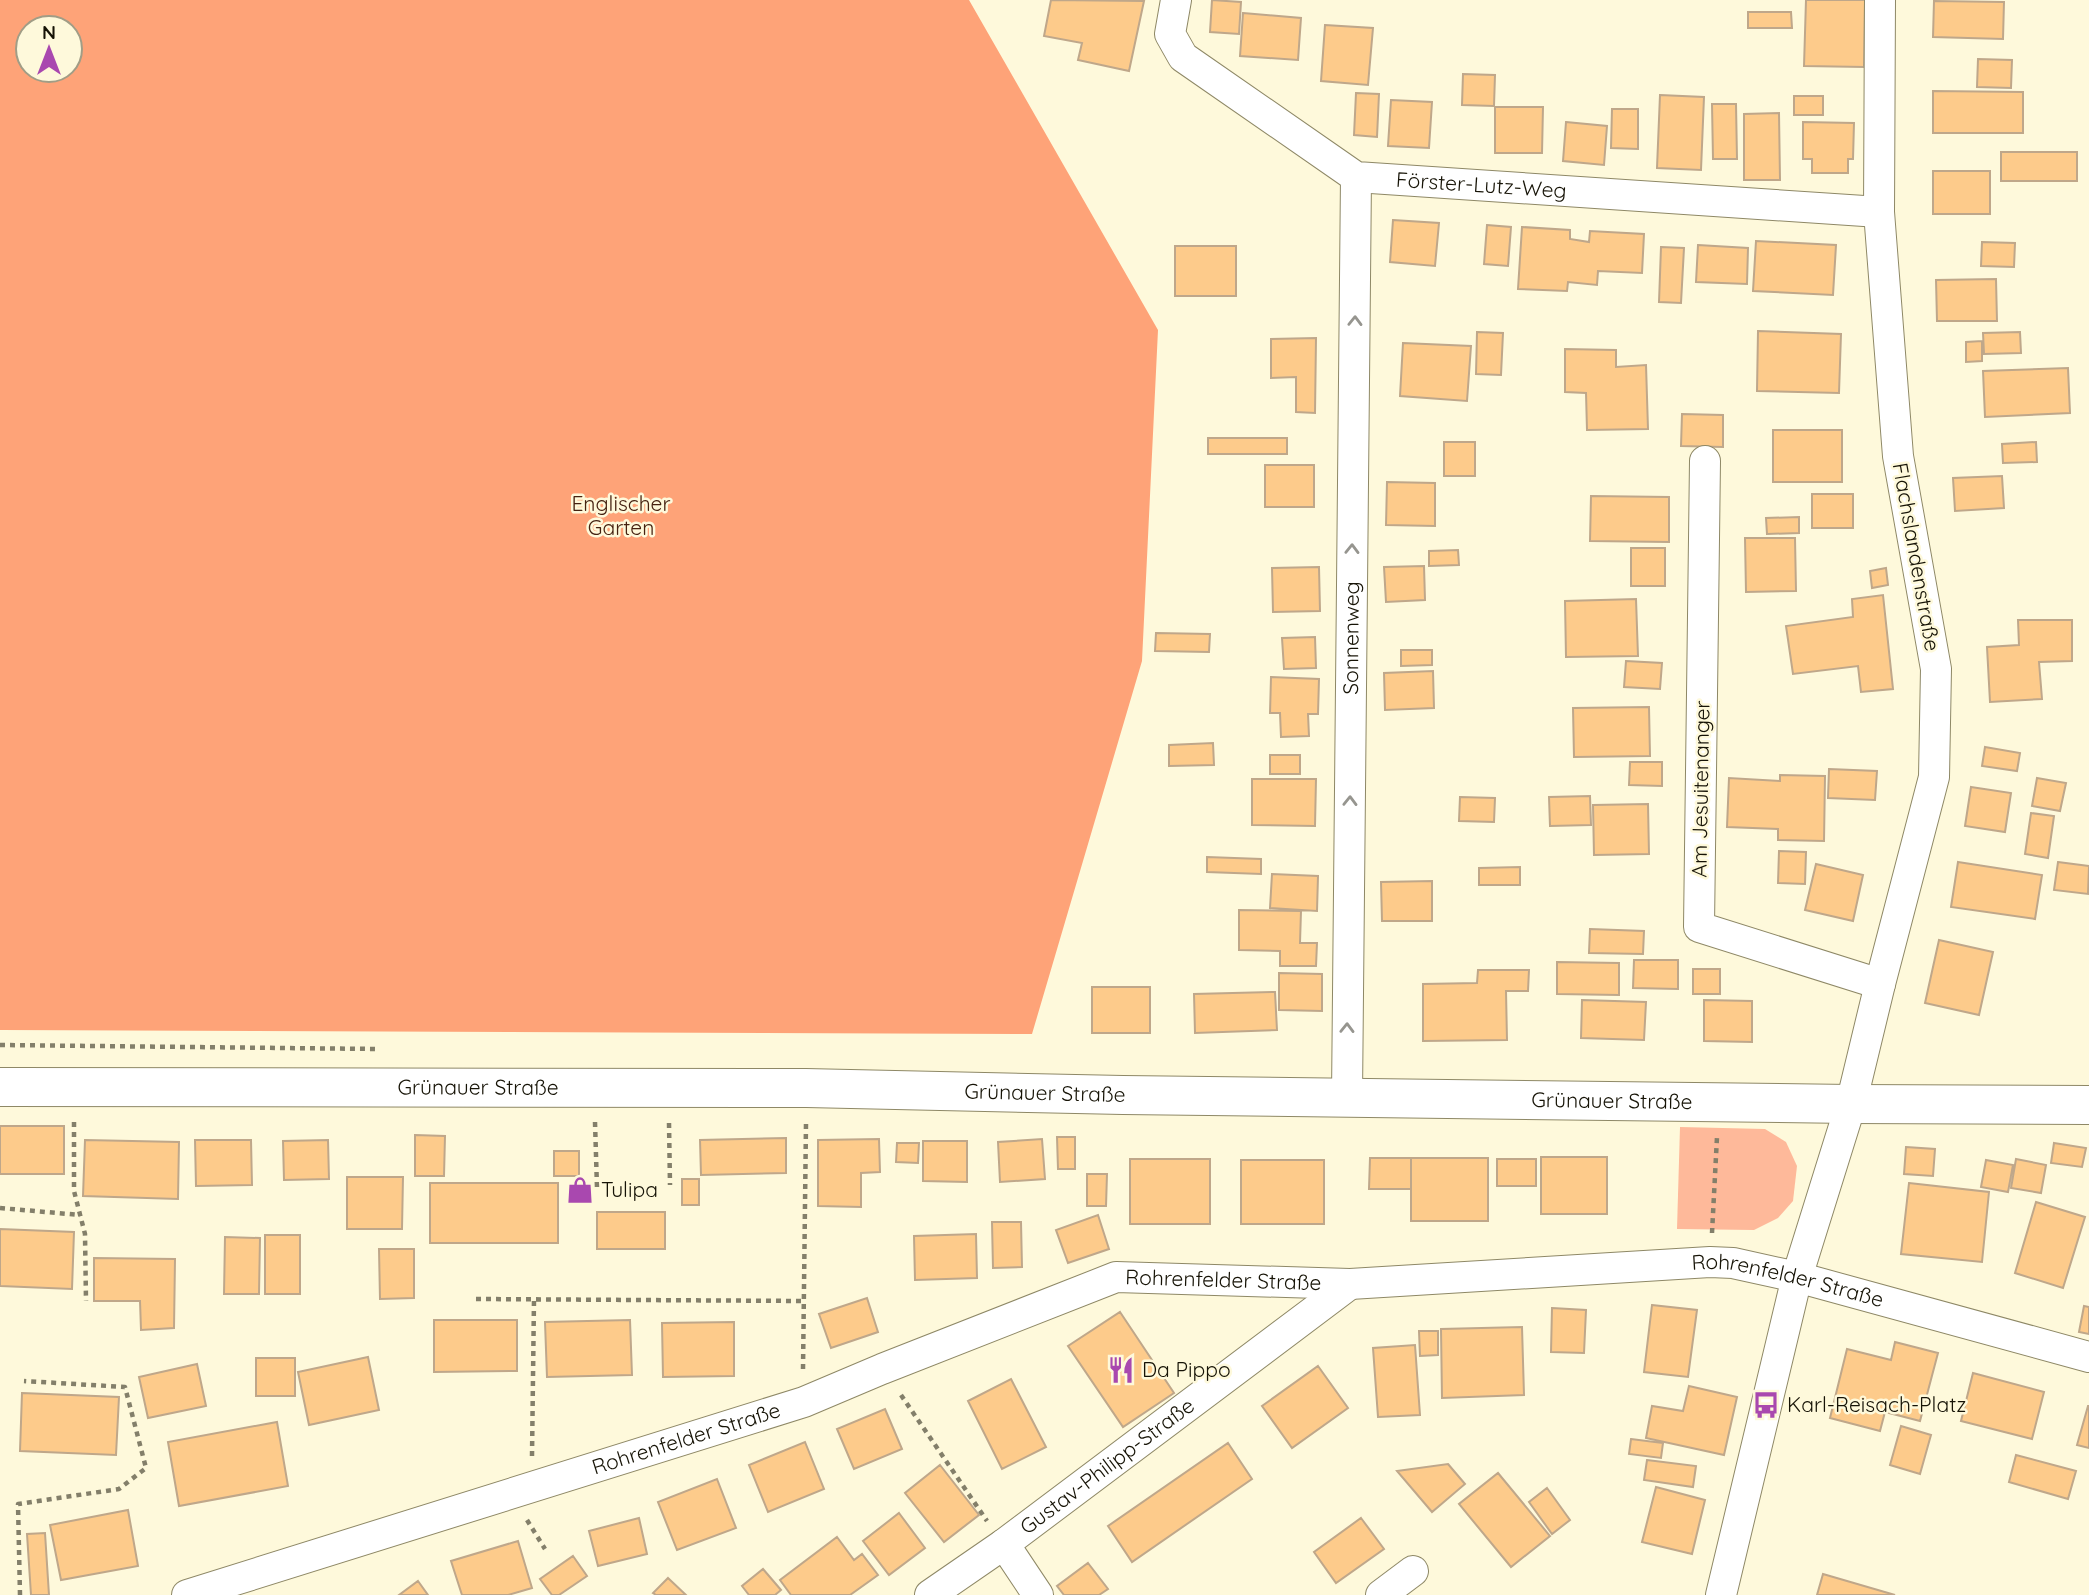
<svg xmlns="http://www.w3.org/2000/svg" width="2089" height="1595" font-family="Quicksand,sans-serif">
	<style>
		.green { fill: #feb99a }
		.forest { fill: #fea378; fill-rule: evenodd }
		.building { fill: #fdcb8b; stroke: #bfa78a; stroke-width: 2 }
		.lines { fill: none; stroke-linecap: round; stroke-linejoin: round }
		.street-casing { stroke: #8e8866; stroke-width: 32 }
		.secondary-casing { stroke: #8e8866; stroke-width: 40 }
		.path { stroke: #837f6a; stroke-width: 4.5; stroke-dasharray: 5 5; stroke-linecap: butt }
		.street { stroke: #fff; stroke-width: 30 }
		.secondary { stroke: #fff; stroke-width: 38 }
		.oneway { stroke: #96958f }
		.labels { text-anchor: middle; stroke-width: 5; stroke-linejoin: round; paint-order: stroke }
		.street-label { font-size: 21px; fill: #161306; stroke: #fef9db }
		.park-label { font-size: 21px; fill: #452110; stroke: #fef9db }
		.poi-label { font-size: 21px; fill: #161306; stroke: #fef9db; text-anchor: start }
	</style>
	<rect width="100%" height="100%" fill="#fef9db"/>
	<path class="green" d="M 1680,1127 L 1765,1129 L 1786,1142 L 1797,1166 L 1793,1201 L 1778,1218 L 1754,1230 L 1677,1229 Z"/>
	<path class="forest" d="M 0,0 L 969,0 L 1158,330 L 1142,661 L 1032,1034 L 0,1030 ZM 28,28 L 70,28 L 70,70 L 28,70 Z"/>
	<path class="building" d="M 1051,0 L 1144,1 L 1129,71 L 1078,60 L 1082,43 L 1044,36 Z
		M 1212,0 L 1241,2 L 1239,34 L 1210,32 Z
		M 1806,0 L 1865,0 L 1864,67 L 1804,66 Z
		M 1934,1 L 2004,2 L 2003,39 L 1933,37 Z
		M 1748,12 L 1791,12 L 1792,28 L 1748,28 Z
		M 1243,13 L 1301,18 L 1298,60 L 1240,56 Z
		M 1325,25 L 1373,28 L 1368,85 L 1321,81 Z
		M 1978,59 L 2012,60 L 2011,88 L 1977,87 Z
		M 1463,74 L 1495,75 L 1494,106 L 1462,105 Z
		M 1933,91 L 2023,92 L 2023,133 L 1933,133 Z
		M 1356,93 L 1379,94 L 1377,137 L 1354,135 Z
		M 1660,95 L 1704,97 L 1701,170 L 1657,168 Z
		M 1794,96 L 1823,96 L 1823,115 L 1794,115 Z
		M 1391,100 L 1432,102 L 1429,148 L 1388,146 Z
		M 1712,104 L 1736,104 L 1737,159 L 1713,159 Z
		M 1495,107 L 1543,107 L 1542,153 L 1495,153 Z
		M 1612,109 L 1638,109 L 1638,149 L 1611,148 Z
		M 1779,113 L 1780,180 L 1744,180 L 1744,114 Z
		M 1566,122 L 1607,126 L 1604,165 L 1563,161 Z
		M 1803,122 L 1854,123 L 1853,159 L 1848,159 L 1848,173 L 1812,173 L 1812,159 L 1803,159 Z
		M 2001,152 L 2077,152 L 2077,181 L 2001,181 Z
		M 1933,171 L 1990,171 L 1990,214 L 1933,214 Z
		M 1393,220 L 1439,223 L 1435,266 L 1390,262 Z
		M 1487,225 L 1511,227 L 1508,266 L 1484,264 Z
		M 1522,227 L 1570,230 L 1570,239 L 1589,242 L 1590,231 L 1644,234 L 1642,273 L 1598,271 L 1597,285 L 1568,282 L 1567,291 L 1518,289 Z
		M 1756,241 L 1836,245 L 1833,295 L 1753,291 Z
		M 1982,242 L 2015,243 L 2014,267 L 1981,266 Z
		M 1698,245 L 1748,248 L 1747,284 L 1696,282 Z
		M 1175,246 L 1236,246 L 1236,296 L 1175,296 Z
		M 1661,247 L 1684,248 L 1681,303 L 1659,302 Z
		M 1996,279 L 1997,321 L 1937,321 L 1936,280 Z
		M 1758,331 L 1841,334 L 1839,393 L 1757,391 Z
		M 1477,332 L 1503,333 L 1501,375 L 1476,374 Z
		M 2020,332 L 2021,353 L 1984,354 L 1983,333 Z
		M 1316,338 L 1315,413 L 1296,412 L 1296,377 L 1271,378 L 1271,339 Z
		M 1982,341 L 1982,361 L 1966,362 L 1966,342 Z
		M 1403,343 L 1471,346 L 1467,401 L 1400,396 Z
		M 1565,349 L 1616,350 L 1616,367 L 1646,365 L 1648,429 L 1587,430 L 1586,393 L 1565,392 Z
		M 2068,368 L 2070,413 L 1985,417 L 1983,371 Z
		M 1682,414 L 1723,415 L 1723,447 L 1681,446 Z
		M 1773,430 L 1842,430 L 1842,482 L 1773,482 Z
		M 1208,438 L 1287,438 L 1287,454 L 1208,454 Z
		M 1444,442 L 1475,442 L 1475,476 L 1444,476 Z
		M 2036,442 L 2037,462 L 2003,463 L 2002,444 Z
		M 1265,465 L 1314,465 L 1314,507 L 1265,507 Z
		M 2002,476 L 2004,508 L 1955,511 L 1953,478 Z
		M 1387,482 L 1435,483 L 1435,526 L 1386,525 Z
		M 1812,494 L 1853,494 L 1853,528 L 1812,528 Z
		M 1591,496 L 1669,497 L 1669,542 L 1590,541 Z
		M 1799,517 L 1799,533 L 1767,534 L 1766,518 Z
		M 1745,538 L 1795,538 L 1796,591 L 1746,592 Z
		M 1631,548 L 1665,548 L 1665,586 L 1631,586 Z
		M 1458,550 L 1459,565 L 1429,566 L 1429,551 Z
		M 1424,566 L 1425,600 L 1386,602 L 1384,567 Z
		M 1319,567 L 1320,611 L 1273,612 L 1272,568 Z
		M 1886,568 L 1888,585 L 1872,588 L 1870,571 Z
		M 1883,595 L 1893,689 L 1861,692 L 1858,666 L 1793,674 L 1786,626 L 1853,617 L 1852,599 Z
		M 1636,599 L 1638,656 L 1566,657 L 1565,601 Z
		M 2018,620 L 2072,620 L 2072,661 L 2039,662 L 2042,699 L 1990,702 L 1987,647 L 2019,645 Z
		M 1156,633 L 1210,634 L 1209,652 L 1155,651 Z
		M 1315,637 L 1316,668 L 1284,669 L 1282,638 Z
		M 1401,650 L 1432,650 L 1432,665 L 1401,666 Z
		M 1626,661 L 1662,663 L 1660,689 L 1624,687 Z
		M 1433,671 L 1434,708 L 1385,710 L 1384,673 Z
		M 1271,677 L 1319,679 L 1318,714 L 1308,714 L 1309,736 L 1281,737 L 1280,713 L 1270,713 Z
		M 1649,707 L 1650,756 L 1574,757 L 1573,708 Z
		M 1213,743 L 1214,765 L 1169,766 L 1169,745 Z
		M 1985,747 L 2020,753 L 2017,771 L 1982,766 Z
		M 1270,755 L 1300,755 L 1300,774 L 1270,774 Z
		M 1630,762 L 1662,762 L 1662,786 L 1629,785 Z
		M 1829,769 L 1877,771 L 1875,800 L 1828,798 Z
		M 1780,775 L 1825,776 L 1824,841 L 1778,840 L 1778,829 L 1727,827 L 1729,778 L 1780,781 Z
		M 2037,778 L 2066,783 L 2060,811 L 2032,806 Z
		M 1252,779 L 1316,779 L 1315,826 L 1252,825 Z
		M 1971,787 L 2011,793 L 2005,832 L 1965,826 Z
		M 1590,796 L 1591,825 L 1550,826 L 1549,797 Z
		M 1460,797 L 1495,798 L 1494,822 L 1459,821 Z
		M 1648,804 L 1649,854 L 1594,855 L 1593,805 Z
		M 2031,813 L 2054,816 L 2048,858 L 2025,854 Z
		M 1779,851 L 1806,852 L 1805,884 L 1778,883 Z
		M 1207,857 L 1261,859 L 1261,874 L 1207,872 Z
		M 1958,862 L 2042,875 L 2035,919 L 1951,907 Z
		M 2058,862 L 2089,866 L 2088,894 L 2054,890 Z
		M 1816,864 L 1863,875 L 1853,921 L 1805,910 Z
		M 1520,867 L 1520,885 L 1479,885 L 1479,868 Z
		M 1272,874 L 1318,876 L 1317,911 L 1270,908 Z
		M 1432,881 L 1432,921 L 1382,921 L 1381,882 Z
		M 1239,910 L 1301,911 L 1300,943 L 1317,943 L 1316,966 L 1280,966 L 1280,951 L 1239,950 Z
		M 1590,929 L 1644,931 L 1643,954 L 1589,953 Z
		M 1939,940 L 1993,952 L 1979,1015 L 1925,1003 Z
		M 1634,960 L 1678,960 L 1678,989 L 1633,988 Z
		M 1557,962 L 1619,963 L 1619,995 L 1557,994 Z
		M 1693,969 L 1720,969 L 1720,994 L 1693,994 Z
		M 1478,970 L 1529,970 L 1528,991 L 1506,991 L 1507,1040 L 1423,1041 L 1423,984 L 1477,983 Z
		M 1279,973 L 1322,974 L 1322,1011 L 1279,1010 Z
		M 1092,987 L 1150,987 L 1150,1033 L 1092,1033 Z
		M 1275,992 L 1277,1030 L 1195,1033 L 1194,994 Z
		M 1582,1000 L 1646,1002 L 1644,1040 L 1581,1038 Z
		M 1704,1000 L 1752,1001 L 1752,1042 L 1704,1041 Z
		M 0,1126 L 64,1126 L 64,1174 L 0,1174 Z
		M 415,1135 L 445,1136 L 444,1176 L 415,1176 Z
		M 1057,1137 L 1075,1137 L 1075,1169 L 1058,1169 Z
		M 786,1138 L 786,1173 L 701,1175 L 700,1140 Z
		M 879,1139 L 880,1172 L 861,1173 L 861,1207 L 818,1206 L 818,1140 Z
		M 1042,1139 L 1045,1179 L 1000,1182 L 998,1142 Z
		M 85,1140 L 179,1142 L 178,1199 L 83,1196 Z
		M 195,1140 L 251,1140 L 252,1185 L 196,1186 Z
		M 328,1140 L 329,1179 L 284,1180 L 283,1141 Z
		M 923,1141 L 967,1141 L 967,1182 L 923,1181 Z
		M 897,1143 L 919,1143 L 918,1163 L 896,1162 Z
		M 2054,1143 L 2086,1148 L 2082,1167 L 2051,1163 Z
		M 1906,1147 L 1935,1149 L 1933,1176 L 1904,1174 Z
		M 554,1151 L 579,1151 L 579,1176 L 554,1176 Z
		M 1541,1157 L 1607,1157 L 1607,1214 L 1541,1214 Z
		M 1370,1158 L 1411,1158 L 1411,1189 L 1369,1189 Z
		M 1411,1158 L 1488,1158 L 1488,1221 L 1411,1221 Z
		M 1130,1159 L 1210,1159 L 1210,1224 L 1130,1224 Z
		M 1497,1159 L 1536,1159 L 1536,1186 L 1497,1186 Z
		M 2016,1159 L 2046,1165 L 2041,1193 L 2011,1188 Z
		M 1241,1160 L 1324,1160 L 1324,1224 L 1241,1224 Z
		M 1986,1160 L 2013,1165 L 2008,1192 L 1981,1187 Z
		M 1087,1174 L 1107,1174 L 1106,1206 L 1087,1206 Z
		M 347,1177 L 403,1177 L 402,1229 L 347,1229 Z
		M 682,1179 L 699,1179 L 699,1205 L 682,1205 Z
		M 430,1183 L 558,1183 L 558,1243 L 430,1243 Z
		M 1909,1183 L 1989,1192 L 1982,1262 L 1901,1254 Z
		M 2036,1202 L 2085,1217 L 2063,1288 L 2015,1273 Z
		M 597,1212 L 665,1212 L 665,1249 L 597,1249 Z
		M 1098,1215 L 1109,1249 L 1068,1263 L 1056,1230 Z
		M 992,1222 L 1021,1222 L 1022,1267 L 993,1268 Z
		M 0,1229 L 74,1232 L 72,1289 L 0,1286 Z
		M 976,1234 L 977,1278 L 915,1280 L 914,1236 Z
		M 265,1235 L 300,1235 L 300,1294 L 265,1294 Z
		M 225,1237 L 260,1238 L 259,1294 L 224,1294 Z
		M 379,1249 L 414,1249 L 414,1298 L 380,1299 Z
		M 94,1258 L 175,1259 L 174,1328 L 141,1330 L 140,1301 L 94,1301 Z
		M 867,1298 L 878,1332 L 831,1348 L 819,1314 Z
		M 1652,1305 L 1697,1310 L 1688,1377 L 1644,1372 Z
		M 2084,1306 L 2089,1307 L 2089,1334 L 2079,1332 Z
		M 1552,1308 L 1586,1310 L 1584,1353 L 1551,1352 Z
		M 1120,1312 L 1174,1393 L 1123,1427 L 1068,1346 Z
		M 434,1320 L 517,1320 L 517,1371 L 434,1372 Z
		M 630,1320 L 632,1375 L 547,1377 L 545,1322 Z
		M 734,1322 L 734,1376 L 663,1377 L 662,1323 Z
		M 1522,1327 L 1524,1395 L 1442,1398 L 1441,1329 Z
		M 1419,1331 L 1438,1331 L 1438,1355 L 1420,1356 Z
		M 1895,1342 L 1938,1353 L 1920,1421 L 1885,1412 L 1880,1431 L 1830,1418 L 1847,1349 L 1891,1360 Z
		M 1415,1345 L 1420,1415 L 1378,1417 L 1373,1348 Z
		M 368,1357 L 379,1410 L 309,1425 L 298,1372 Z
		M 256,1358 L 295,1358 L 295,1396 L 256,1396 Z
		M 197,1364 L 206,1406 L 148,1418 L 139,1377 Z
		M 1318,1366 L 1348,1408 L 1292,1448 L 1262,1406 Z
		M 1973,1373 L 2044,1392 L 2032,1439 L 1961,1421 Z
		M 1011,1379 L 1046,1447 L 1002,1469 L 968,1401 Z
		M 1689,1386 L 1737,1397 L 1724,1455 L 1646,1438 L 1652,1406 L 1683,1411 Z
		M 22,1393 L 119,1397 L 116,1455 L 20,1451 Z
		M 2088,1406 L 2089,1406 L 2089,1448 L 2077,1445 Z
		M 885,1409 L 902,1449 L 854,1469 L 837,1429 Z
		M 277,1422 L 288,1486 L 179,1506 L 168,1442 Z
		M 1901,1426 L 1931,1435 L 1920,1474 L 1890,1465 Z
		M 1631,1439 L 1663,1443 L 1661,1458 L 1629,1454 Z
		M 805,1442 L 824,1489 L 768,1512 L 749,1465 Z
		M 1228,1443 L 1252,1479 L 1132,1562 L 1108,1526 Z
		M 2016,1455 L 2076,1471 L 2068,1499 L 2009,1482 Z
		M 1647,1460 L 1696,1466 L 1693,1487 L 1644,1480 Z
		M 1448,1464 L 1465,1484 L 1432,1512 L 1397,1471 Z
		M 940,1465 L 979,1515 L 944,1542 L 905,1493 Z
		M 1498,1473 L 1550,1536 L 1511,1567 L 1459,1504 Z
		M 717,1479 L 736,1528 L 677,1550 L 658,1502 Z
		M 1656,1487 L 1705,1500 L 1692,1554 L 1642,1542 Z
		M 1547,1488 L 1570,1520 L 1552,1534 L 1529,1502 Z
		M 128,1510 L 138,1566 L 61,1580 L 50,1525 Z
		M 899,1513 L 925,1548 L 889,1575 L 863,1541 Z
		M 639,1518 L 647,1554 L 598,1566 L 589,1531 Z
		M 1361,1518 L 1384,1549 L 1336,1583 L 1314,1552 Z
		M 45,1533 L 49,1595 L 31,1595 L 27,1534 Z
		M 837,1537 L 854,1560 L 862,1554 L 878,1575 L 850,1595 L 791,1595 L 780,1580 Z
		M 518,1541 L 532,1588 L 508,1595 L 462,1595 L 451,1561 Z
		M 573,1556 L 587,1576 L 559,1595 L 552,1595 L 540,1579 Z
		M 1088,1563 L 1108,1589 L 1099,1595 L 1064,1595 L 1057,1586 Z
		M 763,1569 L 781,1590 L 775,1595 L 749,1595 L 742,1586 Z
		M 1823,1574 L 1895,1595 L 1817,1595 Z
		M 668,1578 L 686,1595 L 656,1595 L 653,1593 Z
		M 418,1581 L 428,1595 L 399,1595 Z"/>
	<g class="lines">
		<defs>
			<g id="street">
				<path id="s1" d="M 1176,0 L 1170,34 L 1183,57 L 1356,177 L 1879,212"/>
				<path d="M 1705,461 L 1699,927 L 1880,984"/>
				<path id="s2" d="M 1347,1096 L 1356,177"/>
				<path d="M 1004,1544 L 1038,1595"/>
				<path id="s3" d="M 187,1595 L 804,1402 L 882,1369 L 1116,1277 L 1350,1284 L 1710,1262 L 1733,1263 L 1797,1277 L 2089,1357"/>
				<path id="s4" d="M 930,1595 L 1004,1544 L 1350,1284"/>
				<path d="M 1381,1595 L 1413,1571"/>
				<path d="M 1721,1595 L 1797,1277 L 1851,1104 L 1880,984 L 1934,777 L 1936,669 L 1898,456 L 1879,212 L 1880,0"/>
			</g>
			<g id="secondary">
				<path id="s5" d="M 0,1087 L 806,1088 L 1123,1095 L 1851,1104 L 2089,1105"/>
			</g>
		</defs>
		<use href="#street" class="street-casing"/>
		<use href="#secondary" class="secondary-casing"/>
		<path class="path" d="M 0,1045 L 377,1049
			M 74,1122 L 74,1191 L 85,1234 L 86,1301
			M 595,1122 L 597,1188
			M 669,1123 L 670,1185
			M 0,1208 L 80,1215
			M 1712,1233 L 1717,1137
			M 476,1299 L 803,1301
			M 803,1369 L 806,1123
			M 901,1395 L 987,1521
			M 532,1456 L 534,1299
			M 527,1520 L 545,1549
			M 20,1595 L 18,1504 L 119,1489 L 146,1468 L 125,1387 L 24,1381"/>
		<use href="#street" class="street"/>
		<use href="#secondary" class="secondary"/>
	</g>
	<defs><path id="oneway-chevron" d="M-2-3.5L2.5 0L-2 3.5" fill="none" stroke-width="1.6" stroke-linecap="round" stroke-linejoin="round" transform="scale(1.75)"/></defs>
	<g class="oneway">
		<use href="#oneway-chevron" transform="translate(1355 321) rotate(-89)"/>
		<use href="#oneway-chevron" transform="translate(1352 549) rotate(-89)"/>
		<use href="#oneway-chevron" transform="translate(1350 801) rotate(-89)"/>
		<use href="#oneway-chevron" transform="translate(1347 1028) rotate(-89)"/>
	</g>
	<defs>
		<symbol id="shop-bare" viewBox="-9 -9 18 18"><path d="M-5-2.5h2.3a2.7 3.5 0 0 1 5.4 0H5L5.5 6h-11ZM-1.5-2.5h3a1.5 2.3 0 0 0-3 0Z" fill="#a948af" stroke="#fef9db" stroke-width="2.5" paint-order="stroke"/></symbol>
		<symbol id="restaurant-bare" viewBox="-9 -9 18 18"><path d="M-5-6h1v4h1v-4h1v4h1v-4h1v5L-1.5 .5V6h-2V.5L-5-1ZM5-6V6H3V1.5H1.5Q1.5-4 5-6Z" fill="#a948af" stroke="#fef9db" stroke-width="2.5" paint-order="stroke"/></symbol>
		<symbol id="bus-bare" viewBox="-9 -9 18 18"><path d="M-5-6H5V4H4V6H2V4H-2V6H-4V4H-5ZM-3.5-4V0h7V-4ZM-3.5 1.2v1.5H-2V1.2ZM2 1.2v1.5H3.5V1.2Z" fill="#a948af" stroke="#fef9db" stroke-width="2.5" paint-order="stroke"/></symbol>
	</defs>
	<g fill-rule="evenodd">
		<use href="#shop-bare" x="561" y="1171" width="38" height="38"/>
		<use href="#restaurant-bare" x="1102" y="1351" width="38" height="38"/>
		<use href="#bus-bare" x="1747" y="1386" width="38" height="38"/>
	</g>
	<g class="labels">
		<g class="street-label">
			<text dy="7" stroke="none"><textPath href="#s1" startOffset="397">Förster-Lutz-Weg</textPath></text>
			<text transform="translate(1916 557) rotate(80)" y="7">Flachslandenstraße</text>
			<text dy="7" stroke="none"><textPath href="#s2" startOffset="458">Sonnenweg</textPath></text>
			<text transform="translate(1701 789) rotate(-89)" y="7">Am Jesuitenanger</text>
			<text dy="7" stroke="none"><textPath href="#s5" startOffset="478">Grünauer Straße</textPath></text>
			<text dy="7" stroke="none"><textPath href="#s5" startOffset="1045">Grünauer Straße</textPath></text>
			<text dy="7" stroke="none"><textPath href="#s5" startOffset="1612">Grünauer Straße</textPath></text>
			<text dy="7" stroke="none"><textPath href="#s3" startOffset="1090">Rohrenfelder Straße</textPath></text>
			<text dy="7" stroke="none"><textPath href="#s3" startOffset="1657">Rohrenfelder Straße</textPath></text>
			<text dy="7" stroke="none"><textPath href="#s3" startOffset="523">Rohrenfelder Straße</textPath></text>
			<text dy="7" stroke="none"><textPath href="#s4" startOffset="219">Gustav-Philipp-Straße</textPath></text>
		</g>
		<g class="park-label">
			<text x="621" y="511">Englischer<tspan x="621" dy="24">Garten</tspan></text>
		</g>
		<g class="poi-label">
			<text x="601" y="1197">Tulipa</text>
			<text x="1142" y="1377">Da Pippo</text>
			<text x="1787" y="1412">Karl-Reisach-Platz</text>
		</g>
	</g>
	<g transform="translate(49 49)"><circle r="33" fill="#fef9db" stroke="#a19d86" stroke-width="2"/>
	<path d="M0-5L12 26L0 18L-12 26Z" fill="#a948af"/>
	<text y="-10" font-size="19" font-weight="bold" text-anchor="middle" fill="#161306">N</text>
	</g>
</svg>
